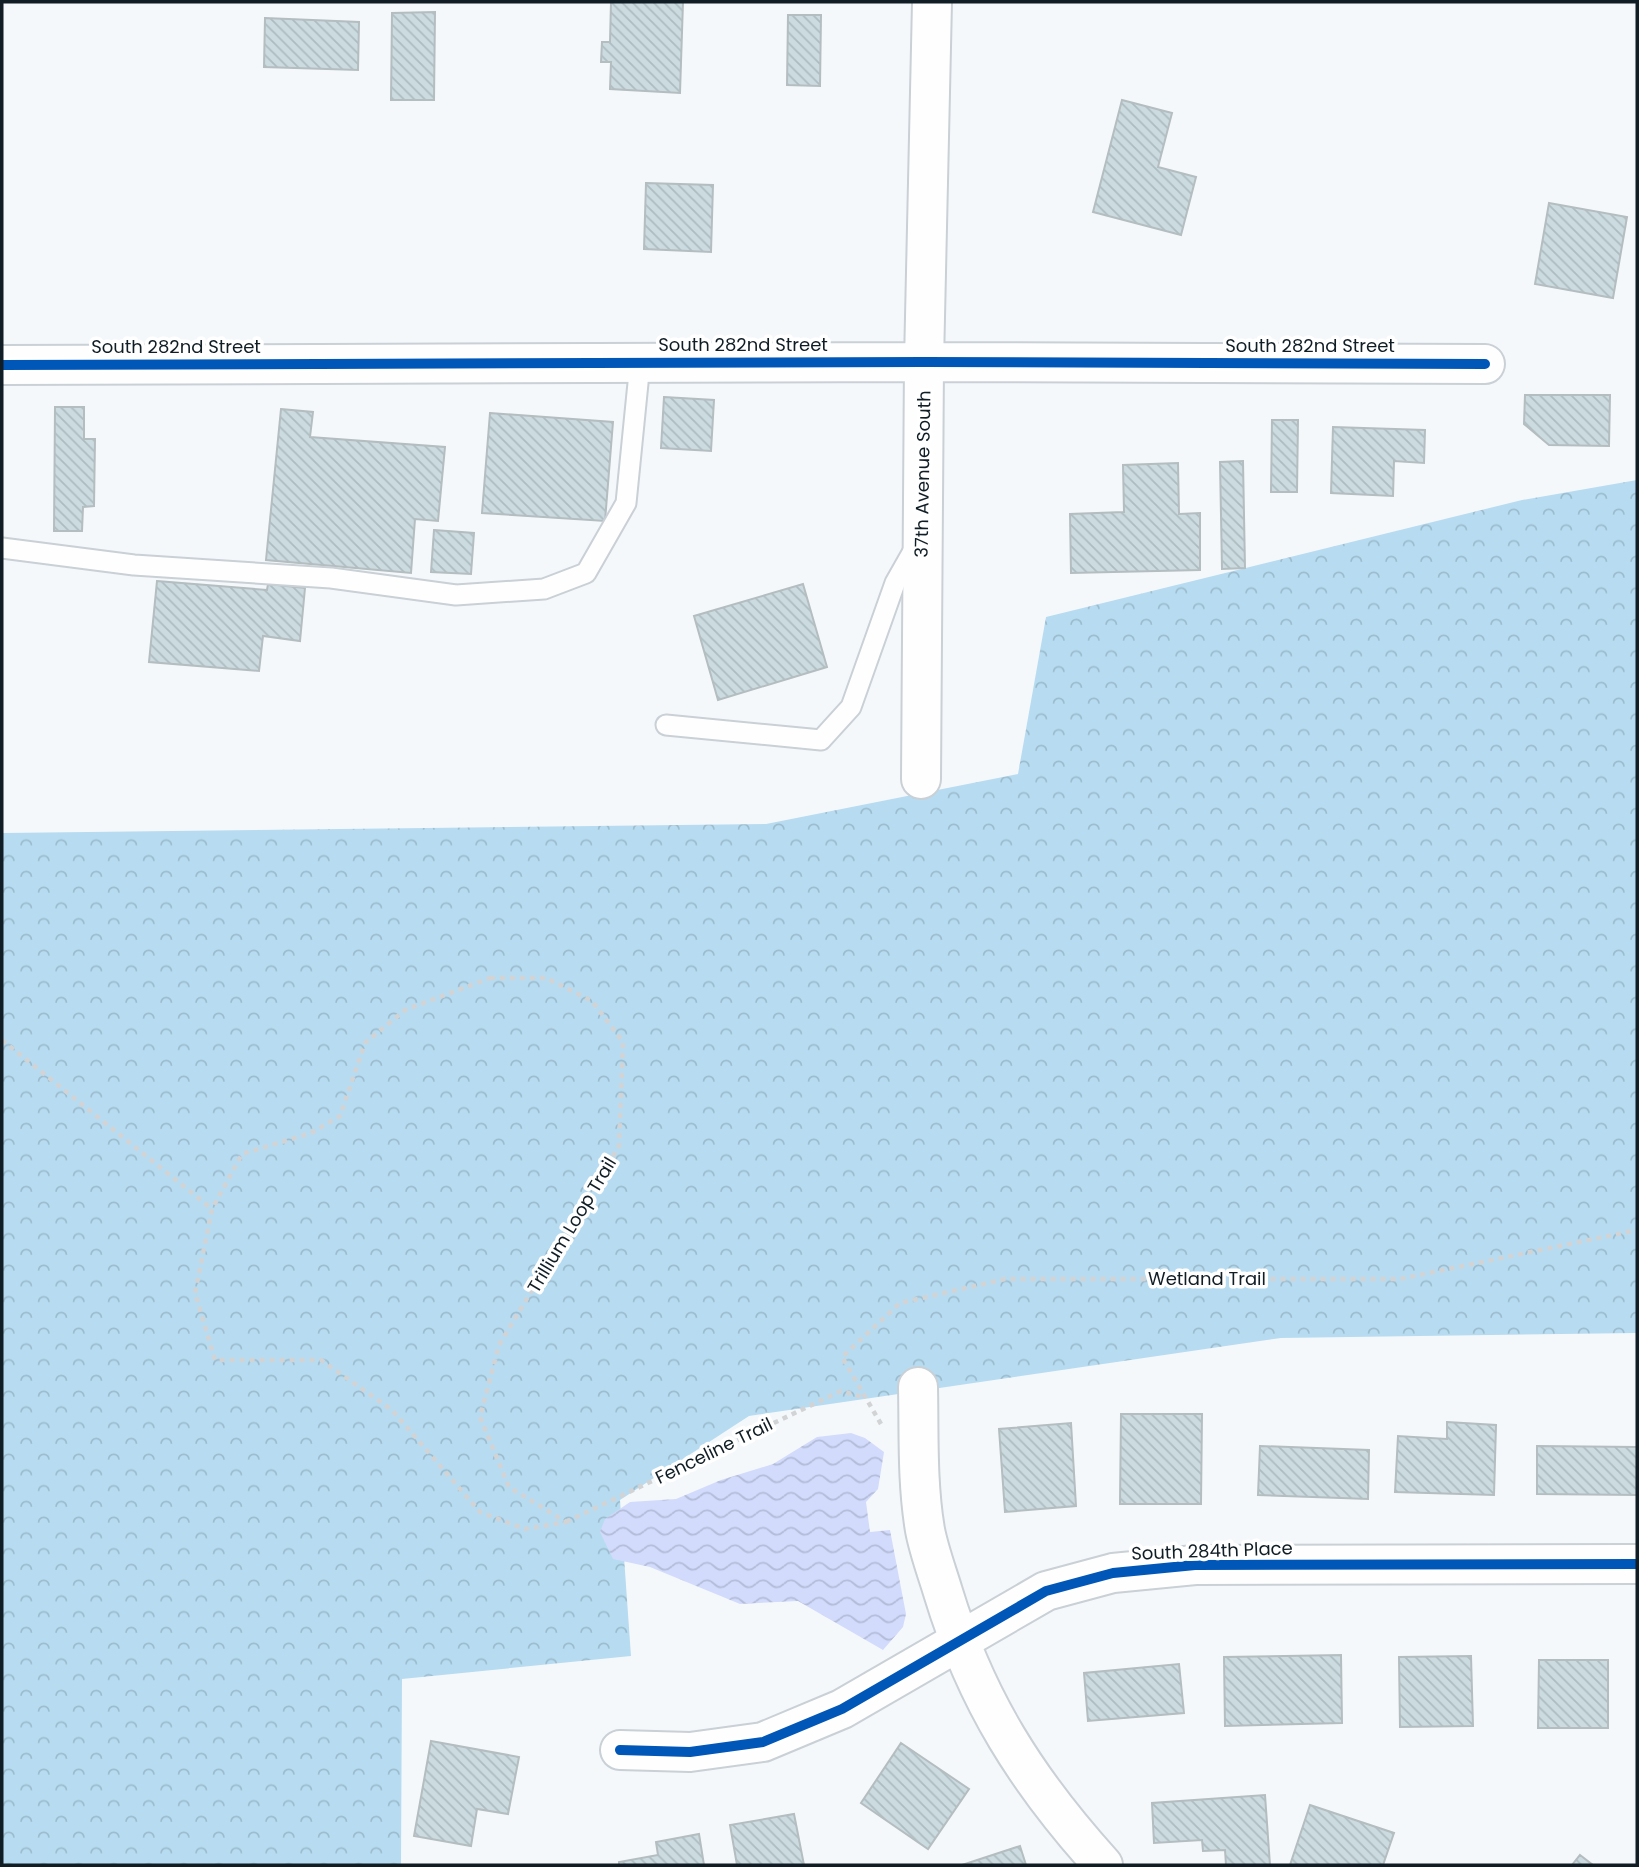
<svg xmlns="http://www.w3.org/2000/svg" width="1639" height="1867" font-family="Poppins,sans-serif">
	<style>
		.forest { fill: url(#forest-crowns) }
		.water { fill: url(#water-waves) }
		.building { fill: url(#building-back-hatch); stroke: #b4bdc0; stroke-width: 2 }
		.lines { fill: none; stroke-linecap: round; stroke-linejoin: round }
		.service-casing { stroke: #c9d0d6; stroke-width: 23 }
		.minor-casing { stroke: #c9d0d6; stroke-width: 42 }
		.path { stroke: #d1d3d5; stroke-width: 4.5; stroke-dasharray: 5 5; stroke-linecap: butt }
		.service { stroke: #fefefe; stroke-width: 19 }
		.minor { stroke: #fefefe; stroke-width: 38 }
		.cycleway-casing { stroke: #fff; stroke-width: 15 }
		.cycleway { stroke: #0057b8; stroke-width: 10 }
		.labels { text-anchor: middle; stroke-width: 7; stroke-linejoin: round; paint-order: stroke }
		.street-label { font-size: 18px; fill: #101d25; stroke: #fff }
	</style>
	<defs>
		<pattern id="forest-crowns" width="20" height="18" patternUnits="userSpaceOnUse" patternTransform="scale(1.75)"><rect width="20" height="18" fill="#b7dcf1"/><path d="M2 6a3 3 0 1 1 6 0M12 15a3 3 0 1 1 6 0" fill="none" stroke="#9cbcce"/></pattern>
		<pattern id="water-waves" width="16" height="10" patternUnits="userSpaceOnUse" patternTransform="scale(1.75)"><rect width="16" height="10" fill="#d2dbfc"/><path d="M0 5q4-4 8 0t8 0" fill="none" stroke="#b3bcd8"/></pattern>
		<pattern id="building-back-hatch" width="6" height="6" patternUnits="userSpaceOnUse" patternTransform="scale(1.75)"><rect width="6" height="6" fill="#cbdbe0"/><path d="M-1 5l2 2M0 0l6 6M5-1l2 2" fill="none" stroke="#adbcc0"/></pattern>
	</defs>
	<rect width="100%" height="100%" fill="#f5f8fb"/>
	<path class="forest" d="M 1637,480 L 1637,1333 L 1281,1338 L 749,1416 L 620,1500 L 631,1656 L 402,1679 L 401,1865 L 2,1865 L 2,833 L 766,824 L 1018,774 L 1046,617 L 1522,500 Z"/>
	<path class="water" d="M 851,1433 L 865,1438 L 884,1452 L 878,1489 L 866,1502 L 870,1532 L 890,1530 L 906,1614 L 903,1627 L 883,1650 L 798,1601 L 740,1604 L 650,1567 L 613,1559 L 600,1532 L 605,1519 L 630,1502 L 676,1499 L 721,1480 L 773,1464 L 817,1437 Z"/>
	<path class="building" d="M 611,2 L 683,2 L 680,93 L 610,89 L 611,62 L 601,62 L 602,42 L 610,42 Z
		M 435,12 L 434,100 L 391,100 L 392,13 Z
		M 788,15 L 821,15 L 820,86 L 787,85 Z
		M 265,18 L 359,22 L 358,70 L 264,67 Z
		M 1122,100 L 1172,113 L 1158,167 L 1196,177 L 1181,235 L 1093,212 Z
		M 646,183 L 713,185 L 711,252 L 644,249 Z
		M 1549,203 L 1627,217 L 1613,298 L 1535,284 Z
		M 1525,395 L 1610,395 L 1609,446 L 1549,445 L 1524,424 Z
		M 664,397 L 714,400 L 711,451 L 661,448 Z
		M 55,407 L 84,407 L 84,439 L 95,439 L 94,506 L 83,507 L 82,531 L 54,531 Z
		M 281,409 L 313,412 L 310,437 L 445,447 L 438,521 L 415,519 L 411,573 L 266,560 Z
		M 490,413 L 613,422 L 605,521 L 482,513 Z
		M 1272,420 L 1298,420 L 1297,492 L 1271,492 Z
		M 1333,427 L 1425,430 L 1424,463 L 1394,461 L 1393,496 L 1331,493 Z
		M 1243,461 L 1245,568 L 1222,569 L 1220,462 Z
		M 1178,463 L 1179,514 L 1200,513 L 1200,570 L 1071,573 L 1070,514 L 1124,512 L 1123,465 Z
		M 434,530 L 474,533 L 471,574 L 431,572 Z
		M 157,581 L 267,590 L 268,584 L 305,588 L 300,641 L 263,636 L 259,671 L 149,662 Z
		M 803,584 L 827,667 L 718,700 L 694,616 Z
		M 1121,1414 L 1202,1414 L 1201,1504 L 1120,1504 Z
		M 1447,1422 L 1496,1425 L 1494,1495 L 1395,1492 L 1398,1436 L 1447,1439 Z
		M 1071,1423 L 1076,1506 L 1005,1512 L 999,1429 Z
		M 1260,1446 L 1369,1450 L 1368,1499 L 1258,1495 Z
		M 1537,1446 L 1637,1447 L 1637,1495 L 1537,1494 Z
		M 1341,1655 L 1342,1723 L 1225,1726 L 1224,1657 Z
		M 1471,1656 L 1473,1726 L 1400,1727 L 1399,1657 Z
		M 1539,1660 L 1608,1660 L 1608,1728 L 1538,1728 Z
		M 1179,1664 L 1184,1713 L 1088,1721 L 1084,1673 Z
		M 431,1741 L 519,1757 L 508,1814 L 477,1809 L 471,1846 L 414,1836 Z
		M 901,1743 L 969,1789 L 928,1849 L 861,1803 Z
		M 1265,1795 L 1270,1865 L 1226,1865 L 1225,1850 L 1203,1851 L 1202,1840 L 1154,1843 L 1152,1803 Z
		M 1310,1805 L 1394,1833 L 1383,1865 L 1290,1865 Z
		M 794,1814 L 804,1865 L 737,1865 L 730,1825 Z
		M 699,1834 L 704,1865 L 619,1865 L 619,1862 L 658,1855 L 656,1842 Z
		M 1020,1846 L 1026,1865 L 962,1865 Z
		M 1580,1855 L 1593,1865 L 1572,1865 Z"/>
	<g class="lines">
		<defs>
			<path id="service" d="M 2,548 L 134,565 L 331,578 L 456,595 L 544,589 L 586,573 L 626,503 L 640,363
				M 666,725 L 821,740 L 851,707 L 895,583 L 916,546"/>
			<path id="minor" d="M 2,365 L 924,362 L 1485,364
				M 921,779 L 924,362 L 932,2
				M 918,1387 C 919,1434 917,1483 925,1530 C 929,1551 937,1572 943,1592 C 976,1701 1027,1781 1103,1865
				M 620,1750 L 690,1752 L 763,1742 L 842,1709 L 1046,1591 L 1113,1573 L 1195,1565 L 1637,1564"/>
		</defs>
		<use href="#service" class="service-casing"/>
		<use href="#minor" class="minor-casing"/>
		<path class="path" d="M 490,978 L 546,978 L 592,1001 L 623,1042 L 619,1146 L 499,1345 L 480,1417 L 509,1487 L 566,1522 L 525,1529 L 480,1512 L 392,1410 L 321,1360 L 215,1360 L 195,1293 L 212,1209 L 242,1154 L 311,1133 L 340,1116 L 365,1043 L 405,1010 Z
			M 2,1040 L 212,1209
			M 881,1424 L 842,1357 L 900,1303 L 1005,1279 L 1400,1279 L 1637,1230
			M 566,1522 L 841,1391 L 863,1397"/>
		<use href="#service" class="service"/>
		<use href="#minor" class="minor"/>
		<defs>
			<path id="cycleway" d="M 2,365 L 924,362 L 1485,364
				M 620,1750 L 690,1752 L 763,1742 L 842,1709 L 1046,1591 L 1113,1573 L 1195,1565 L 1637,1564"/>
		</defs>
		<use href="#cycleway" class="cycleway-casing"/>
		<use href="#cycleway" class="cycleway"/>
	</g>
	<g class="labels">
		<g class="street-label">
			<text x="743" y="351">South 282nd Street</text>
			<text x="1310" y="352">South 282nd Street</text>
			<text x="176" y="353">South 282nd Street</text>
			<text transform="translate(923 474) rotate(-89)" y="6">37th Avenue South</text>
			<text transform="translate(572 1225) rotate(-59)" y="6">Trillium Loop Trail</text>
			<text x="1207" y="1285">Wetland Trail</text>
			<text transform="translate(714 1451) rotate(-26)" y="6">Fenceline Trail</text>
			<text transform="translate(1212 1551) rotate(-2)" y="6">South 284th Place</text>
		</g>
	</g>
	<rect width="1639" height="1867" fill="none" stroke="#101d25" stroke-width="7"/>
</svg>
